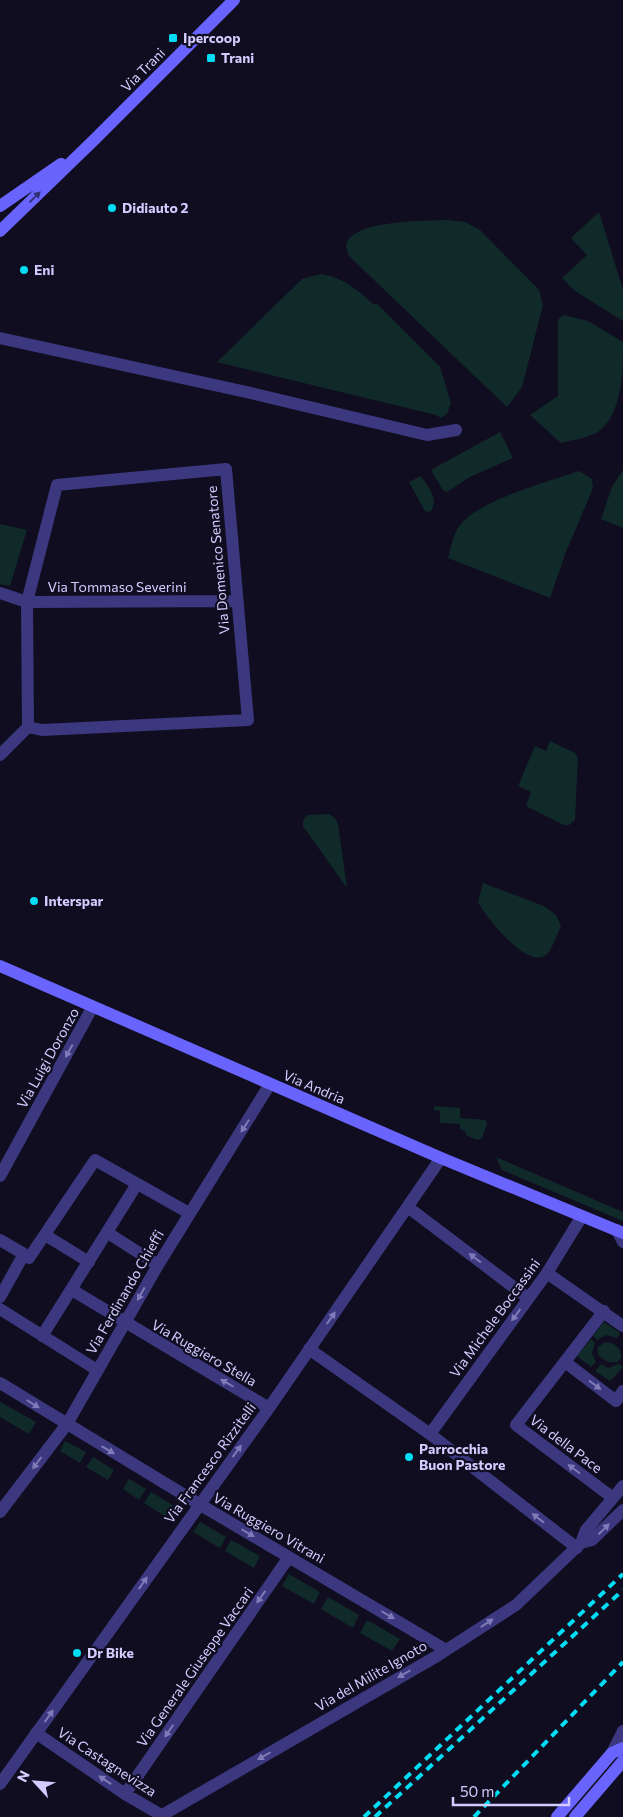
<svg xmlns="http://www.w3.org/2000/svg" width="623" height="1817" font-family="Commissioner,sans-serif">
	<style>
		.green { fill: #102a29 }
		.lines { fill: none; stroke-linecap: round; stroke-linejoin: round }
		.street { stroke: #3b387f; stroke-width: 12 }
		.secondary { stroke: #6864fd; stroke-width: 12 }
		.rail { stroke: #02ddf5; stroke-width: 4; stroke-dasharray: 8 6; stroke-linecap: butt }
		.oneway { fill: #333078 }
		.oneway2 { fill: #7f7bb9 }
		.poi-dot { fill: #02ddf5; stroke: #100d20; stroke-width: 2 }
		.labels { text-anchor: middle; stroke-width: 4.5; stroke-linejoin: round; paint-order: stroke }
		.poi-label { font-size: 14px; font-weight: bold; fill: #d2ccff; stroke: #100d20; text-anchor: start }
		.street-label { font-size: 14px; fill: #d2ccff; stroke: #100d20 }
	</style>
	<rect width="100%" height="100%" fill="#100d20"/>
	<path class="green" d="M 599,212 L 623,290 L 623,321 L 575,291 L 562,278 L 587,255 L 571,238 Z
		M 448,220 L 465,222 L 480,230 L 539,290 L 543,305 L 522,387 L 507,407 L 349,256 C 329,219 428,221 448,220 Z
		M 321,274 C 344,278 356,289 373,304 L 377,304 L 440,367 L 451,403 L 447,414 L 441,418 L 436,415 L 217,362 L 302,279 Z
		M 563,315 L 588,321 L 623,342 C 623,371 623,413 598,432 C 588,438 572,440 561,443 L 530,415 L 558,396 L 558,320 Z
		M 500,432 L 513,458 L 470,477 L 447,492 L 443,490 L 431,470 Z
		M 623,470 L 623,528 L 601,519 L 612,487 Z
		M 579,471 L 592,479 L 593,488 L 566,552 L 550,598 L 448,558 C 451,547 453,534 460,525 C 478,501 549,481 579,471 Z
		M 421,476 C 428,487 440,499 430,512 L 425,511 L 409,482 Z
		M 0,524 L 27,530 L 10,586 L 0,584 Z
		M 550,741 L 575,753 L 578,758 L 575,820 L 569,825 L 564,825 L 526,806 L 531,792 L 518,786 L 535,746 L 546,751 Z
		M 329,814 L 335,818 L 338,824 L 347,888 L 303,826 L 303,821 L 307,815 Z
		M 483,883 L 544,906 L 556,915 L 561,926 C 557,934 553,948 547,954 C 529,972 485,916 478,902 Z
		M 434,1106 L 460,1108 L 460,1118 L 486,1120 L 487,1124 L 482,1138 L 477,1140 L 466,1135 L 466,1132 L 460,1129 L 460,1124 L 440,1123 L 440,1111 L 434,1110 Z
		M 496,1157 L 623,1212 L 623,1221 L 502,1170 Z
		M 604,1322 L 620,1333 L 617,1338 L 606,1335 L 597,1340 L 593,1336 Z
		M 591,1339 L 595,1343 L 592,1353 L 596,1362 L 591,1367 L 577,1356 Z
		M 605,1342 C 615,1343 622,1348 621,1358 L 617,1362 L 608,1362 L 599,1356 L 597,1348 Z
		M 601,1364 L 608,1368 L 619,1364 L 623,1367 L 610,1381 L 595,1371 Z
		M 0,1402 L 36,1422 L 29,1434 L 0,1417 Z
		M 65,1441 L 86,1452 L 80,1463 L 60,1451 Z
		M 93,1457 L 114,1470 L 108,1480 L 86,1467 Z
		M 129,1479 L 146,1489 L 139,1500 L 123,1489 Z
		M 151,1492 L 173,1505 L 166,1517 L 144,1503 Z
		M 200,1522 L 226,1537 L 220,1548 L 193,1532 Z
		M 231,1540 L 260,1556 L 254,1568 L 225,1551 Z
		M 289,1574 L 320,1592 L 314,1604 L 282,1586 Z
		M 328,1597 L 359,1615 L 353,1628 L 321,1609 Z
		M 367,1620 L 400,1639 L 392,1651 L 360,1633 Z"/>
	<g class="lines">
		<path class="street" d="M 0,338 L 255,394 L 427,435 L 456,430
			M 0,593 L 27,602 L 236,601
			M 0,755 L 28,727 L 27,602 L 57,485 L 226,469 L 248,720 L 42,730 L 28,727
			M 0,1176 L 92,1008
			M 409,1208 L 528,1298
			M 617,1230 L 623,1242
			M 108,1233 L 158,1265
			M 45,1235 L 89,1262
			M 0,1240 L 24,1254 L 0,1297
			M 24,1254 L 29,1258 L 95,1160 L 189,1213
			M 547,1273 L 623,1326
			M 72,1290 L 269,1408
			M 0,1309 L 97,1370
			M 604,1311 L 516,1425 L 613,1498
			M 42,1336 L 137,1184
			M 309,1349 L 430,1434 L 577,1548
			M 565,1362 L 616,1401 L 623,1391
			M 0,1383 L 199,1504 L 446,1650
			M 430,1434 L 547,1273 L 582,1216
			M 0,1512 L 67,1424 L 158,1265 L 270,1084
			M 581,1543 L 592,1540 L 623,1510
			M 36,1733 L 125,1794 L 161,1815
			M 612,1753 L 623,1731
			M 0,1784 L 269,1408 L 441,1158
			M 125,1794 L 289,1557
			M 159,1817 L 437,1656 L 516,1605 L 581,1543 L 586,1530 L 623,1486"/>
		<path class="secondary" d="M 0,206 L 61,164
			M 0,231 L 95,139 L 234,0
			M 0,966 L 441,1158 L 623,1233
			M 557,1817 L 612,1753 L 623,1748
			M 575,1817 L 623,1761"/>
		<path class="rail" d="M 364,1817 L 623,1574
			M 375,1817 L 623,1590
			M 474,1817 L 623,1662"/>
	</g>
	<defs><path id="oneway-solid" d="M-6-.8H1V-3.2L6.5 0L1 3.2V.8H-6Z" transform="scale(1.25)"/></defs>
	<use class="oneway" href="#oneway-solid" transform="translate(35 197) rotate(-44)"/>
	<g class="oneway2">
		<use href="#oneway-solid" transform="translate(69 1051) rotate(119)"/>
		<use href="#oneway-solid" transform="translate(245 1126) rotate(123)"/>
		<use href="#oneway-solid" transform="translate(475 1258) rotate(-143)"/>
		<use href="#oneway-solid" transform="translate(141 1294) rotate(119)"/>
		<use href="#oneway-solid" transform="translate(516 1315) rotate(126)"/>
		<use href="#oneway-solid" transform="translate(331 1318) rotate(-55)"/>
		<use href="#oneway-solid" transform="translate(227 1383) rotate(-150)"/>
		<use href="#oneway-solid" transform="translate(595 1385) rotate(37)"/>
		<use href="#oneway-solid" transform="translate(33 1404) rotate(32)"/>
		<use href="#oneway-solid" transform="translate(108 1450) rotate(31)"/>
		<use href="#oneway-solid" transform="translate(237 1451) rotate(-54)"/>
		<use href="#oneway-solid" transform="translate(37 1463) rotate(127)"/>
		<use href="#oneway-solid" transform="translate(574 1469) rotate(-143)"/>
		<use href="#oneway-solid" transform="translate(538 1518) rotate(-142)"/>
		<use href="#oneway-solid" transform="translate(604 1529) rotate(-44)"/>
		<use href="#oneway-solid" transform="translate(248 1533) rotate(30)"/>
		<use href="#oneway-solid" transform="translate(143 1583) rotate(-55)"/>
		<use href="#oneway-solid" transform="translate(261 1597) rotate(125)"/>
		<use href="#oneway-solid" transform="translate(388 1615) rotate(30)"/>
		<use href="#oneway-solid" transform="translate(487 1623) rotate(-33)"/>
		<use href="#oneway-solid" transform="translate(404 1674) rotate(150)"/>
		<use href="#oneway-solid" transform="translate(49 1716) rotate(-55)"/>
		<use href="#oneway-solid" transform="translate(169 1731) rotate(125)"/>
		<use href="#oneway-solid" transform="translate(264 1756) rotate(150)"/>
		<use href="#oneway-solid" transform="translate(105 1780) rotate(-146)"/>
	</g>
	<g class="poi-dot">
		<rect x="168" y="33" width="10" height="10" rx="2.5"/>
		<rect x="206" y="53" width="10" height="10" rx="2.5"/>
		<circle cx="112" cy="208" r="5"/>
		<circle cx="24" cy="270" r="5"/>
		<circle cx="34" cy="901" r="5"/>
		<circle cx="409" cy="1457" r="5"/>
		<circle cx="77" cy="1653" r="5"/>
	</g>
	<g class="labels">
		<g class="poi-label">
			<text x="183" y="43">Ipercoop</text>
			<text x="221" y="63">Trani</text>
			<text x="122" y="213">Didiauto 2</text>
			<text x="34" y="275">Eni</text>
			<text x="44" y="906">Interspar</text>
			<text x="419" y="1454">Parrocchia<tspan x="419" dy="16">Buon Pastore</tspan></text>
			<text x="87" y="1658">Dr Bike</text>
		</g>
		<g class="street-label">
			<text transform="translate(143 70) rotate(-45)" y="5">Via Trani</text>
			<text transform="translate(218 560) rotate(-95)" y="5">Via Domenico Senatore</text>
			<text x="117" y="592">Via Tommaso Severini</text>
			<text transform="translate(48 1058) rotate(-61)" y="5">Via Luigi Doronzo</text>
			<text transform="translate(314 1087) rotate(23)" y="5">Via Andria</text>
			<text transform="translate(125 1292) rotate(-60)" y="5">Via Ferdinando Chieffi</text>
			<text transform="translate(495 1318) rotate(-54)" y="5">Via Michele Boccassini</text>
			<text transform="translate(204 1353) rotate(30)" y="5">Via Ruggiero Stella</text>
			<text transform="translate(566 1444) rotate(37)" y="5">Via della Pace</text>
			<text transform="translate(210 1463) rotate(-54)" y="5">Via Francesco Rizzitelli</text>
			<text transform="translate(269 1528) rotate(30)" y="5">Via Ruggiero Vitrani</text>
			<text transform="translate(195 1667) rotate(-55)" y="5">Via Generale Giuseppe Vaccari</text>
			<text transform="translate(371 1676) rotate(-30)" y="5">Via del Milite Ignoto</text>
			<text transform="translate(107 1762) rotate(33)" y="5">Via Castagnevizza</text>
		</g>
	</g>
	<g transform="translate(35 1782) rotate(296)" stroke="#100d20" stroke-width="4" paint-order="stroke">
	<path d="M0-4L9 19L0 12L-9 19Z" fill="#d2ccff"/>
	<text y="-8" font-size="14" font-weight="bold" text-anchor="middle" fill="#d2ccff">N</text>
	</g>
	<path d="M453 1797v8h116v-8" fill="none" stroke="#d2ccff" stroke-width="2.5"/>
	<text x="460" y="1797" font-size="15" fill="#d2ccff" stroke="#100d20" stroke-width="4" paint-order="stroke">50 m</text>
</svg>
